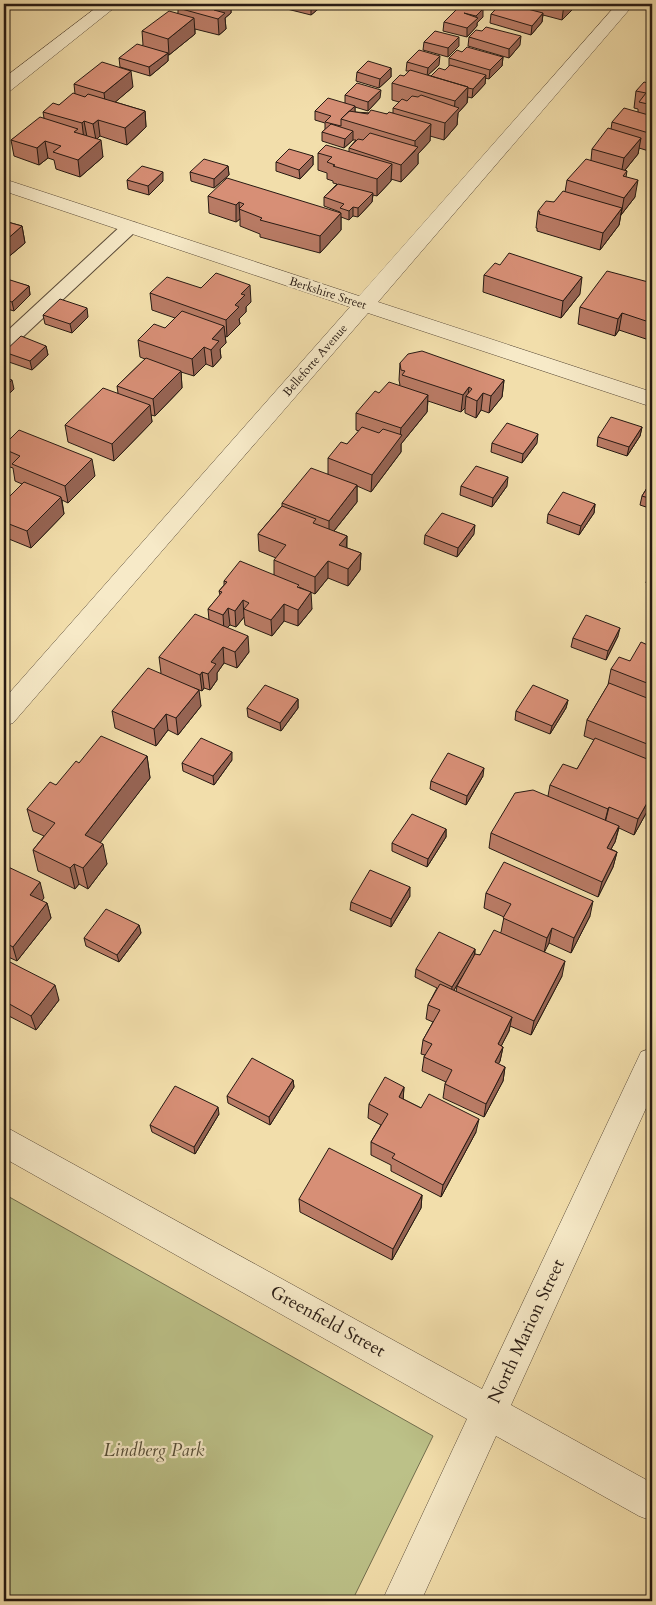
<svg xmlns="http://www.w3.org/2000/svg" width="656" height="1605" font-family="Cardo,serif">
	<style>
		.green { fill: #bcc188; stroke: #726e4e }
		.lines { fill: none; stroke-linecap: round; stroke-linejoin: round }
		.service-casing { stroke: #5a4b39; stroke-width: 2 }
		.minor-casing { stroke: #5a4b39; stroke-width: 1 }
		.service { fill: #f7eac8; fill-rule: evenodd }
		.minor { fill: #f7eac8; fill-rule: evenodd }
		.wall { fill: #b97b65; stroke: #271a13; fill-rule: evenodd }
		.shaded-wall { fill: #966453; stroke: #271a13 }
		.building { fill: #d78f76; stroke: #271a13 }
		.labels { text-anchor: middle; stroke-width: 4.5; stroke-linejoin: round; paint-order: stroke }
		.far-street-label { font-size: 12px; fill: #271a13; stroke: #f7eac8 }
		.near-street-label { font-size: 18px; fill: #271a13; stroke: #f7eac8 }
		.near-park-label { font-size: 18px; font-style: italic; fill: #544c36; stroke: #f7eac8 }
	</style>
	<rect width="100%" height="100%" fill="#f2deab"/>
	<filter id="stains"><feTurbulence type="fractalNoise" baseFrequency=".004" numOctaves="4"/><feColorMatrix values="0 0 0 0 .2 0 0 0 0 .09 0 0 0 0 .02 0 0 0 .5 -.17"/></filter>
	<radialGradient id="worn" r=".72"><stop offset=".6" stop-color="#630" stop-opacity="0"/><stop offset="1" stop-color="#630" stop-opacity=".3"/></radialGradient>
	<path class="green" d="M 4,1194 L 433,1436 L 352,1601 L 4,1601 Z"/>
	<g class="lines">
		<defs>
			<path id="service" d="M 130,222 L 136,223 L 139,227 L 136,231 L 11,348 L 4,350 L 4,334 L 124,223 Z"/>
			<path id="minor" d="M 101,4 L 119,4 L 10,91 L 4,92 L 4,78 Z
				M 617,4 L 634,4 L 378,302 L 652,392 L 652,407 L 368,313 L 13,723 L 4,726 L 4,699 L 350,307 L 4,191 L 4,179 L 359,296 Z
				M 652,1048 L 652,1095 L 511,1405 L 652,1483 L 652,1521 L 639,1516 L 496,1436 L 421,1601 L 382,1601 L 467,1419 L 4,1158 L 4,1126 L 482,1389 L 641,1052 Z"/>
		</defs>
		<use href="#service" class="service-casing"/>
		<use href="#minor" class="minor-casing"/>
		<use href="#service" class="service"/>
		<use href="#minor" class="minor"/>
	</g>
	<path class="wall" d="M 4,4 L 19,4 L 14,7 L 7,5 L 8,12 Z
		M 231,4 L 231,13 L 225,18 L 226,29 L 219,35 L 195,29 L 195,34 L 169,55 L 168,55 L 168,61 L 150,76 L 120,67 L 119,58 L 143,45 L 142,31 L 178,13 L 178,8 Z
		M 287,4 L 323,4 L 323,5 L 311,15 L 287,9 Z
		M 462,4 L 483,17 L 477,23 L 477,26 L 467,37 L 443,31 L 444,22 Z
		M 487,4 L 500,4 L 497,6 Z
		M 513,4 L 576,4 L 576,6 L 562,20 L 543,15 L 542,22 L 531,35 L 490,23 L 491,14 L 504,8 L 513,6 Z
		M 469,37 L 520,45 L 509,58 L 468,46 Z
		M 424,42 L 459,46 L 448,57 L 423,50 Z
		M 462,52 L 503,57 L 502,66 L 489,79 L 485,78 L 485,84 L 472,98 L 468,97 L 467,103 L 458,113 L 457,125 L 444,140 L 430,136 L 430,141 L 418,154 L 418,164 L 401,182 L 391,179 L 391,181 L 377,196 L 373,195 L 372,202 L 358,217 L 353,216 L 349,220 L 341,217 L 341,230 L 320,253 L 260,237 L 260,234 L 240,226 L 240,219 L 236,222 L 209,213 L 208,196 L 340,213 L 340,212 L 324,206 L 324,197 L 337,184 L 333,183 L 333,181 L 327,179 L 327,173 L 318,170 L 318,153 L 349,152 L 349,148 L 356,140 L 353,140 L 344,148 L 322,141 L 322,132 L 325,130 L 325,123 L 315,120 L 315,111 L 345,103 L 345,95 L 380,98 L 368,111 L 355,107 L 355,112 L 387,114 L 393,113 L 393,108 L 399,102 L 392,100 L 392,83 L 404,76 L 409,71 L 406,71 L 407,62 L 439,65 L 428,75 L 431,76 L 445,70 L 449,67 L 449,58 Z
		M 391,68 L 391,77 L 379,88 L 356,81 L 357,72 Z
		M 652,72 L 652,152 L 639,148 L 638,154 L 625,170 L 627,171 L 626,177 L 635,197 L 621,215 L 621,214 L 619,225 L 600,250 L 537,231 L 537,228 L 536,228 L 538,211 L 554,202 L 565,192 L 567,180 L 591,160 L 592,149 L 611,129 L 612,122 L 638,112 L 638,109 L 634,108 L 636,91 L 648,83 L 650,75 Z
		M 74,84 L 133,87 L 115,102 L 145,111 L 146,127 L 127,145 L 100,136 L 97,139 L 103,157 L 80,177 L 56,169 L 54,160 L 48,158 L 39,165 L 14,156 L 11,140 L 44,118 L 43,112 L 59,105 L 75,94 Z
		M 313,156 L 313,165 L 300,179 L 276,171 L 276,162 Z
		M 228,166 L 229,175 L 214,188 L 191,181 L 190,172 Z
		M 127,180 L 163,181 L 149,195 L 128,189 Z
		M 4,221 L 22,226 L 25,243 L 6,259 L 4,258 Z
		M 484,275 L 580,294 L 561,318 L 483,292 Z
		M 4,279 L 29,286 L 30,295 L 14,311 L 4,308 Z
		M 652,283 L 652,341 L 619,330 L 615,336 L 578,324 L 580,307 Z
		M 201,288 L 251,302 L 246,307 L 246,312 L 239,319 L 240,324 L 227,337 L 225,336 L 226,343 L 220,349 L 221,358 L 213,367 L 206,364 L 194,376 L 181,372 L 182,388 L 155,416 L 151,415 L 152,422 L 114,461 L 68,442 L 65,425 L 118,393 L 117,386 L 145,359 L 140,357 L 138,340 L 165,328 L 175,318 L 152,310 L 150,293 Z
		M 43,315 L 88,317 L 72,333 L 45,324 Z
		M 46,346 L 48,355 L 32,370 L 6,361 L 4,352 Z
		M 400,363 L 504,380 L 502,397 L 489,413 L 481,410 L 476,418 L 465,413 L 465,408 L 461,412 L 428,401 L 427,412 L 401,444 L 401,452 L 371,492 L 357,486 L 357,502 L 334,531 L 347,536 L 347,548 L 361,553 L 360,570 L 348,586 L 328,578 L 315,594 L 299,587 L 312,609 L 298,626 L 284,621 L 272,636 L 245,625 L 244,617 L 236,627 L 230,625 L 227,627 L 249,652 L 237,668 L 224,663 L 217,673 L 217,680 L 210,690 L 204,688 L 202,691 L 194,688 L 201,706 L 178,735 L 168,730 L 156,746 L 115,728 L 112,711 L 161,673 L 159,657 L 209,620 L 208,609 L 220,595 L 219,591 L 224,585 L 224,581 L 274,575 L 274,560 L 276,558 L 259,551 L 258,534 L 282,506 L 282,503 L 328,474 L 328,458 L 347,444 L 359,431 L 356,430 L 356,413 L 379,393 L 400,385 L 399,380 Z
		M 642,427 L 640,436 L 627,456 L 597,446 L 598,437 Z
		M 492,443 L 537,443 L 522,463 L 491,452 Z
		M 4,445 L 95,476 L 68,503 L 62,500 L 64,514 L 31,548 L 4,537 L 4,499 L 6,500 L 22,484 L 15,481 L 13,468 L 4,465 Z
		M 652,480 L 652,509 L 640,505 L 642,496 Z
		M 461,486 L 507,486 L 492,507 L 460,495 Z
		M 595,504 L 594,513 L 579,535 L 547,523 L 548,514 Z
		M 474,534 L 457,557 L 424,544 L 425,535 Z
		M 652,563 L 652,586 L 646,583 L 650,567 Z
		M 652,606 L 652,628 L 647,626 L 650,610 Z
		M 618,636 L 606,660 L 571,647 L 573,638 Z
		M 652,647 L 652,789 L 649,808 L 634,835 L 619,828 L 615,842 L 611,849 L 617,852 L 613,867 L 598,897 L 489,848 L 491,833 L 548,796 L 550,785 L 577,769 L 594,740 L 584,736 L 587,720 L 608,685 L 611,669 L 630,661 Z
		M 298,699 L 298,708 L 281,731 L 248,717 L 247,708 Z
		M 568,700 L 566,708 L 550,734 L 515,720 L 516,711 Z
		M 147,756 L 150,778 L 100,842 L 107,864 L 88,889 L 79,884 L 75,889 L 38,871 L 33,850 L 44,836 L 33,831 L 27,809 L 56,785 L 79,763 Z
		M 232,760 L 214,785 L 183,771 L 182,763 Z
		M 483,776 L 466,805 L 430,789 L 431,781 Z
		M 446,829 L 446,837 L 427,867 L 392,851 L 392,843 Z
		M 4,865 L 44,898 L 41,901 L 47,903 L 51,918 L 17,961 L 4,955 Z
		M 486,893 L 590,916 L 571,953 L 549,943 L 544,952 L 562,976 L 531,1035 L 510,1026 L 509,1031 L 501,1046 L 503,1047 L 500,1061 L 498,1064 L 505,1067 L 503,1081 L 484,1117 L 443,1098 L 445,1084 L 446,1082 L 422,1071 L 424,1057 L 425,1055 L 421,1054 L 423,1040 L 433,1022 L 426,1019 L 428,1005 L 437,988 L 415,977 L 416,969 L 475,949 L 475,955 L 480,955 L 501,932 L 504,917 L 484,908 ZM 465,972 L 457,986 L 456,992 L 454,990 Z
		M 410,896 L 391,927 L 350,910 L 351,902 Z
		M 139,925 L 141,933 L 119,962 L 86,946 L 84,938 Z
		M 4,959 L 59,1000 L 36,1030 L 5,1014 L 4,1015 Z
		M 293,1080 L 294,1087 L 270,1125 L 228,1103 L 227,1096 Z
		M 404,1087 L 403,1099 L 421,1108 L 476,1132 L 441,1197 L 391,1171 L 391,1165 L 371,1155 L 371,1142 L 381,1125 L 368,1118 L 369,1104 Z
		M 219,1114 L 195,1154 L 152,1132 L 150,1125 Z
		M 422,1195 L 421,1208 L 392,1260 L 300,1212 L 299,1199 Z"/>
	<path class="shaded-wall" d="M 4,4 L 7,4 L 8,12 L 4,15 Z
		M 13,4 L 19,4 L 14,7 Z
		M 222,4 L 232,4 L 231,4 L 231,13 L 225,18 L 226,29 L 219,35 L 218,19 L 214,10 Z
		M 314,4 L 323,4 L 323,5 L 311,15 L 311,6 Z
		M 564,4 L 576,4 L 576,6 L 562,20 Z
		M 483,9 L 483,17 L 477,23 L 477,26 L 467,37 L 467,28 L 476,19 L 476,16 Z
		M 543,13 L 542,22 L 531,35 L 532,26 Z
		M 194,18 L 195,34 L 169,55 L 168,39 Z
		M 521,36 L 520,45 L 509,58 L 509,49 Z
		M 459,37 L 459,46 L 448,57 L 448,48 Z
		M 168,53 L 168,61 L 150,76 L 149,67 Z
		M 440,56 L 439,65 L 427,76 L 428,68 Z
		M 503,57 L 502,66 L 489,79 L 490,70 Z
		M 391,68 L 391,77 L 379,88 L 380,79 Z
		M 131,71 L 133,87 L 106,110 L 104,93 Z
		M 486,75 L 485,84 L 472,98 L 473,89 Z
		M 468,87 L 467,103 L 458,113 L 457,125 L 444,140 L 445,123 L 454,113 L 455,101 Z
		M 381,90 L 380,98 L 368,111 L 368,102 Z
		M 355,106 L 355,115 L 342,118 Z
		M 145,111 L 146,127 L 127,145 L 125,128 Z
		M 98,120 L 100,136 L 96,140 L 93,124 Z
		M 84,121 L 87,137 L 84,140 L 82,123 Z
		M 431,124 L 430,141 L 418,154 L 418,164 L 401,182 L 401,165 L 415,151 L 415,141 Z
		M 353,131 L 353,140 L 344,148 L 345,139 Z
		M 641,138 L 638,154 L 621,175 L 624,158 Z
		M 101,140 L 103,157 L 80,177 L 78,160 Z
		M 45,141 L 48,158 L 39,165 L 37,148 Z
		M 313,156 L 313,165 L 300,179 L 299,170 Z
		M 392,164 L 391,181 L 377,196 L 377,179 Z
		M 228,166 L 229,175 L 214,188 L 214,179 Z
		M 163,172 L 163,181 L 149,195 L 148,186 Z
		M 638,180 L 635,197 L 621,215 L 624,198 Z
		M 373,193 L 372,202 L 358,217 L 358,208 Z
		M 239,202 L 240,219 L 236,222 L 236,205 Z
		M 353,207 L 353,216 L 349,220 L 349,211 Z
		M 622,208 L 619,225 L 600,250 L 603,233 Z
		M 341,213 L 341,230 L 320,253 L 320,236 Z
		M 22,226 L 25,243 L 6,259 L 4,242 Z
		M 582,277 L 580,294 L 561,318 L 563,301 Z
		M 250,285 L 251,302 L 246,307 L 246,312 L 239,319 L 240,324 L 227,337 L 226,320 L 241,294 Z
		M 29,286 L 30,295 L 14,311 L 12,302 Z
		M 87,308 L 88,317 L 72,333 L 70,324 Z
		M 622,313 L 619,330 L 615,336 L 618,319 Z
		M 224,326 L 226,343 L 220,349 L 221,358 L 213,367 L 211,350 L 212,339 Z
		M 46,346 L 48,355 L 32,370 L 30,361 Z
		M 204,347 L 206,364 L 194,376 L 192,359 Z
		M 181,371 L 182,388 L 155,416 L 153,399 Z
		M 12,380 L 14,389 L 4,399 L 4,388 Z
		M 504,380 L 502,397 L 489,413 L 491,396 Z
		M 469,387 L 468,397 L 466,396 L 465,408 L 461,412 L 463,395 Z
		M 483,393 L 481,410 L 476,418 L 477,401 Z
		M 428,395 L 427,412 L 401,444 L 401,452 L 371,492 L 372,475 L 400,437 L 401,428 Z
		M 150,405 L 152,422 L 114,461 L 112,444 Z
		M 642,427 L 640,436 L 627,456 L 629,447 Z
		M 538,434 L 537,443 L 522,463 L 523,454 Z
		M 92,459 L 95,476 L 68,503 L 65,486 Z
		M 508,477 L 507,486 L 492,507 L 493,498 Z
		M 357,485 L 357,502 L 329,537 L 329,521 Z
		M 61,497 L 64,514 L 31,548 L 27,531 Z
		M 595,504 L 594,513 L 579,535 L 581,526 Z
		M 475,525 L 474,534 L 457,557 L 458,548 Z
		M 347,536 L 346,552 L 339,545 Z
		M 361,553 L 360,570 L 348,586 L 348,569 Z
		M 328,561 L 328,578 L 315,594 L 315,577 Z
		M 311,592 L 312,609 L 298,626 L 298,610 Z
		M 243,600 L 244,617 L 236,627 L 235,611 Z
		M 284,604 L 284,621 L 272,636 L 271,620 Z
		M 228,608 L 230,625 L 224,631 L 223,615 Z
		M 620,628 L 618,636 L 606,660 L 608,651 Z
		M 248,636 L 249,652 L 237,668 L 235,652 Z
		M 223,647 L 224,663 L 217,673 L 217,680 L 210,690 L 208,674 L 211,662 Z
		M 202,672 L 204,688 L 202,691 L 200,675 Z
		M 199,690 L 201,706 L 178,735 L 176,718 Z
		M 298,699 L 298,708 L 281,731 L 280,723 Z
		M 568,700 L 566,708 L 550,734 L 552,726 Z
		M 166,714 L 168,730 L 156,746 L 154,729 Z
		M 232,752 L 232,760 L 214,785 L 213,776 Z
		M 147,756 L 150,778 L 90,856 L 85,835 Z
		M 484,768 L 483,776 L 466,805 L 467,796 Z
		M 652,781 L 652,789 L 644,805 L 648,789 Z
		M 652,794 L 649,808 L 634,835 L 638,819 Z
		M 609,807 L 605,823 L 604,825 L 608,809 Z
		M 619,826 L 615,842 L 603,863 L 607,848 Z
		M 446,829 L 446,837 L 427,867 L 428,859 Z
		M 103,844 L 107,864 L 88,889 L 83,868 Z
		M 617,852 L 613,867 L 598,897 L 602,882 Z
		M 74,864 L 79,884 L 75,889 L 70,868 Z
		M 40,882 L 44,898 L 34,910 L 30,895 Z
		M 410,887 L 410,896 L 391,927 L 391,919 Z
		M 593,901 L 590,916 L 571,953 L 574,938 Z
		M 47,903 L 51,918 L 17,961 L 13,947 Z
		M 139,925 L 141,933 L 119,962 L 117,955 Z
		M 552,928 L 549,943 L 544,953 L 547,938 Z
		M 475,949 L 474,957 L 451,995 L 452,987 Z
		M 565,961 L 562,976 L 531,1035 L 534,1021 Z
		M 55,985 L 59,1000 L 36,1030 L 31,1016 Z
		M 512,1017 L 509,1031 L 495,1058 L 498,1044 Z
		M 503,1047 L 500,1061 L 492,1076 L 495,1062 Z
		M 505,1067 L 503,1081 L 484,1117 L 486,1104 Z
		M 293,1080 L 294,1087 L 270,1125 L 269,1117 Z
		M 404,1087 L 403,1101 L 399,1097 Z
		M 218,1107 L 219,1114 L 195,1154 L 194,1147 Z
		M 479,1119 L 476,1132 L 441,1197 L 443,1185 Z
		M 422,1195 L 421,1208 L 392,1260 L 393,1249 Z"/>
	<path class="building" d="M 183,4 L 222,4 L 214,10 L 225,13 L 218,19 L 178,8 Z
		M 302,4 L 314,4 L 311,6 Z
		M 462,4 L 483,9 L 476,16 L 464,13 L 478,18 L 467,28 L 444,22 Z
		M 508,4 L 543,13 L 532,26 L 491,14 L 498,7 L 504,8 Z
		M 169,11 L 194,18 L 168,39 L 142,31 Z
		M 486,27 L 521,36 L 509,49 L 469,37 L 476,30 L 482,31 Z
		M 435,31 L 459,37 L 448,48 L 424,42 Z
		M 137,44 L 168,53 L 149,67 L 119,58 Z
		M 467,47 L 503,57 L 490,70 L 449,58 L 457,50 L 462,52 Z
		M 419,50 L 440,56 L 428,68 L 407,62 Z
		M 368,61 L 391,68 L 380,79 L 357,72 Z
		M 102,62 L 131,71 L 104,93 L 74,84 Z
		M 450,65 L 486,75 L 473,89 L 468,88 L 468,87 L 431,76 L 439,68 L 445,70 Z
		M 410,70 L 468,87 L 455,101 L 392,83 L 400,75 L 404,76 Z
		M 644,82 L 652,84 L 652,105 L 639,102 L 646,93 L 636,91 Z
		M 357,83 L 381,90 L 368,102 L 345,95 Z
		M 73,93 L 85,97 L 88,94 L 145,111 L 125,128 L 98,120 L 93,124 L 84,121 L 82,123 L 43,112 L 53,103 L 59,105 Z
		M 421,95 L 459,108 L 445,123 L 393,108 L 402,99 L 407,101 L 412,96 L 418,97 Z
		M 328,98 L 355,106 L 341,119 L 341,126 L 325,122 L 331,116 L 315,111 Z
		M 624,108 L 652,116 L 652,134 L 612,122 Z
		M 371,110 L 387,114 L 389,112 L 431,124 L 415,141 L 341,119 L 349,111 L 368,114 Z
		M 40,117 L 78,129 L 74,132 L 101,140 L 78,160 L 53,152 L 61,146 L 45,141 L 37,148 L 11,140 Z
		M 331,124 L 353,131 L 345,139 L 322,132 Z
		M 608,128 L 641,138 L 624,158 L 592,149 Z
		M 370,133 L 418,147 L 401,165 L 349,148 L 358,139 L 363,140 Z
		M 326,145 L 392,164 L 377,179 L 333,166 L 335,165 L 327,162 L 332,157 L 318,153 Z
		M 289,149 L 313,156 L 299,170 L 276,162 Z
		M 204,159 L 228,166 L 214,179 L 190,172 Z
		M 586,159 L 627,171 L 623,176 L 638,180 L 624,198 L 567,180 Z
		M 142,166 L 163,172 L 148,186 L 127,180 Z
		M 227,178 L 341,213 L 320,236 L 260,220 L 262,218 L 239,209 L 244,204 L 239,202 L 236,205 L 208,196 Z
		M 338,184 L 373,193 L 358,208 L 353,207 L 349,211 L 340,208 L 344,204 L 324,197 Z
		M 563,191 L 622,208 L 603,233 L 539,214 L 540,212 L 538,211 L 546,201 L 554,202 Z
		M 4,221 L 22,226 L 4,242 Z
		M 509,253 L 582,277 L 563,301 L 484,275 L 495,263 L 500,265 Z
		M 607,271 L 652,283 L 652,323 L 622,313 L 618,319 L 580,307 Z
		M 216,273 L 250,285 L 241,294 L 245,295 L 235,305 L 239,307 L 226,320 L 150,293 L 167,277 L 201,288 Z
		M 4,278 L 29,286 L 12,302 L 4,299 Z
		M 60,299 L 87,308 L 70,324 L 43,315 Z
		M 182,311 L 224,326 L 212,339 L 219,341 L 211,350 L 204,347 L 192,359 L 138,340 L 154,324 L 165,328 Z
		M 21,336 L 46,346 L 30,361 L 4,352 Z
		M 422,351 L 504,380 L 491,396 L 483,393 L 477,401 L 466,396 L 472,389 L 469,387 L 463,395 L 402,375 L 405,371 L 401,370 L 400,363 L 408,354 Z
		M 146,358 L 181,371 L 153,399 L 117,386 Z
		M 4,377 L 12,380 L 4,388 Z
		M 389,382 L 428,395 L 401,428 L 356,413 L 375,391 L 379,393 Z
		M 103,388 L 150,405 L 112,444 L 65,425 Z
		M 611,417 L 642,427 L 629,447 L 598,437 Z
		M 507,423 L 538,434 L 523,454 L 492,443 Z
		M 362,427 L 379,433 L 383,429 L 402,435 L 372,475 L 328,458 L 341,442 L 347,444 Z
		M 19,430 L 92,459 L 65,486 L 12,464 L 20,456 L 4,449 L 4,445 Z
		M 476,466 L 508,477 L 493,498 L 461,486 Z
		M 311,468 L 357,485 L 329,521 L 282,503 Z
		M 652,480 L 652,499 L 642,496 Z
		M 24,482 L 61,497 L 27,531 L 4,522 L 4,499 L 6,500 Z
		M 563,492 L 595,504 L 581,526 L 548,514 Z
		M 282,506 L 316,519 L 313,523 L 347,536 L 339,545 L 361,553 L 348,569 L 328,561 L 315,577 L 274,560 L 286,545 L 258,534 Z
		M 442,513 L 475,525 L 458,548 L 425,535 Z
		M 240,561 L 299,585 L 297,587 L 311,592 L 298,610 L 284,604 L 271,620 L 244,609 L 249,603 L 243,600 L 235,611 L 228,608 L 223,615 L 208,609 L 222,592 L 219,591 L 227,582 L 224,581 Z
		M 195,614 L 248,636 L 235,652 L 223,647 L 211,662 L 216,664 L 208,674 L 202,672 L 200,675 L 159,657 Z
		M 586,615 L 620,628 L 608,651 L 573,638 Z
		M 641,642 L 652,647 L 652,685 L 611,669 L 619,657 L 630,661 Z
		M 148,668 L 199,690 L 176,718 L 166,714 L 154,729 L 112,711 Z
		M 609,683 L 652,700 L 652,746 L 587,720 Z
		M 265,685 L 298,699 L 280,723 L 247,708 Z
		M 533,685 L 568,700 L 552,726 L 516,711 Z
		M 101,736 L 147,756 L 85,835 L 103,844 L 83,868 L 74,864 L 70,868 L 33,850 L 55,823 L 27,809 L 50,782 L 56,785 L 76,761 L 79,763 Z
		M 201,738 L 232,752 L 213,776 L 182,763 Z
		M 595,738 L 652,761 L 652,781 L 648,789 L 652,791 L 652,794 L 638,819 L 609,807 L 608,809 L 550,785 L 563,764 L 577,769 Z
		M 448,753 L 484,768 L 467,796 L 431,781 Z
		M 533,790 L 619,826 L 607,848 L 617,852 L 602,882 L 491,833 L 515,793 Z
		M 412,814 L 446,829 L 428,859 L 392,843 Z
		M 504,862 L 593,901 L 574,938 L 552,928 L 547,938 L 503,918 L 511,904 L 486,893 Z
		M 4,865 L 40,882 L 30,895 L 47,903 L 13,947 L 4,942 Z
		M 370,870 L 410,887 L 391,919 L 351,902 Z
		M 106,909 L 139,925 L 117,955 L 84,938 Z
		M 494,930 L 565,961 L 534,1021 L 457,986 L 475,954 L 480,955 Z
		M 439,932 L 475,949 L 452,987 L 416,969 Z
		M 4,959 L 55,985 L 31,1016 L 4,1001 Z
		M 440,984 L 512,1017 L 498,1044 L 503,1047 L 495,1062 L 505,1067 L 486,1104 L 445,1084 L 452,1070 L 424,1057 L 432,1044 L 423,1040 L 440,1010 L 428,1005 Z
		M 252,1058 L 293,1080 L 269,1117 L 227,1096 Z
		M 385,1077 L 404,1087 L 399,1097 L 421,1108 L 429,1094 L 479,1119 L 443,1185 L 392,1158 L 395,1154 L 371,1142 L 388,1114 L 369,1104 Z
		M 175,1086 L 218,1107 L 194,1147 L 150,1125 Z
		M 329,1148 L 422,1195 L 393,1249 L 299,1199 Z"/>
	<g class="labels">
		<g class="far-street-label">
			<text transform="translate(328 293) rotate(18)" y="4">Berkshire Street</text>
			<text transform="translate(315 360) rotate(-49)" y="4">Belleforte Avenue</text>
		</g>
		<g class="near-street-label">
			<text transform="translate(328 1321) rotate(29)" y="6">Greenfield Street</text>
			<text transform="translate(526 1331) rotate(-65)" y="6">North Marion Street</text>
		</g>
		<g class="near-park-label">
			<text x="154" y="1456">Lindberg Park</text>
		</g>
	</g>
	<rect width="656" height="1605" fill="none" stroke="#f2deab" stroke-width="20"/>
	<rect x="5" y="5" width="646" height="1595" fill="none" stroke="#271a13" stroke-width="2.5"/>
	<rect x="10" y="10" width="636" height="1585" fill="none" stroke="#271a13"/>
	<rect width="100%" height="100%" filter="url(#stains)"/>
	<rect width="100%" height="100%" fill="url(#worn)"/>
</svg>
